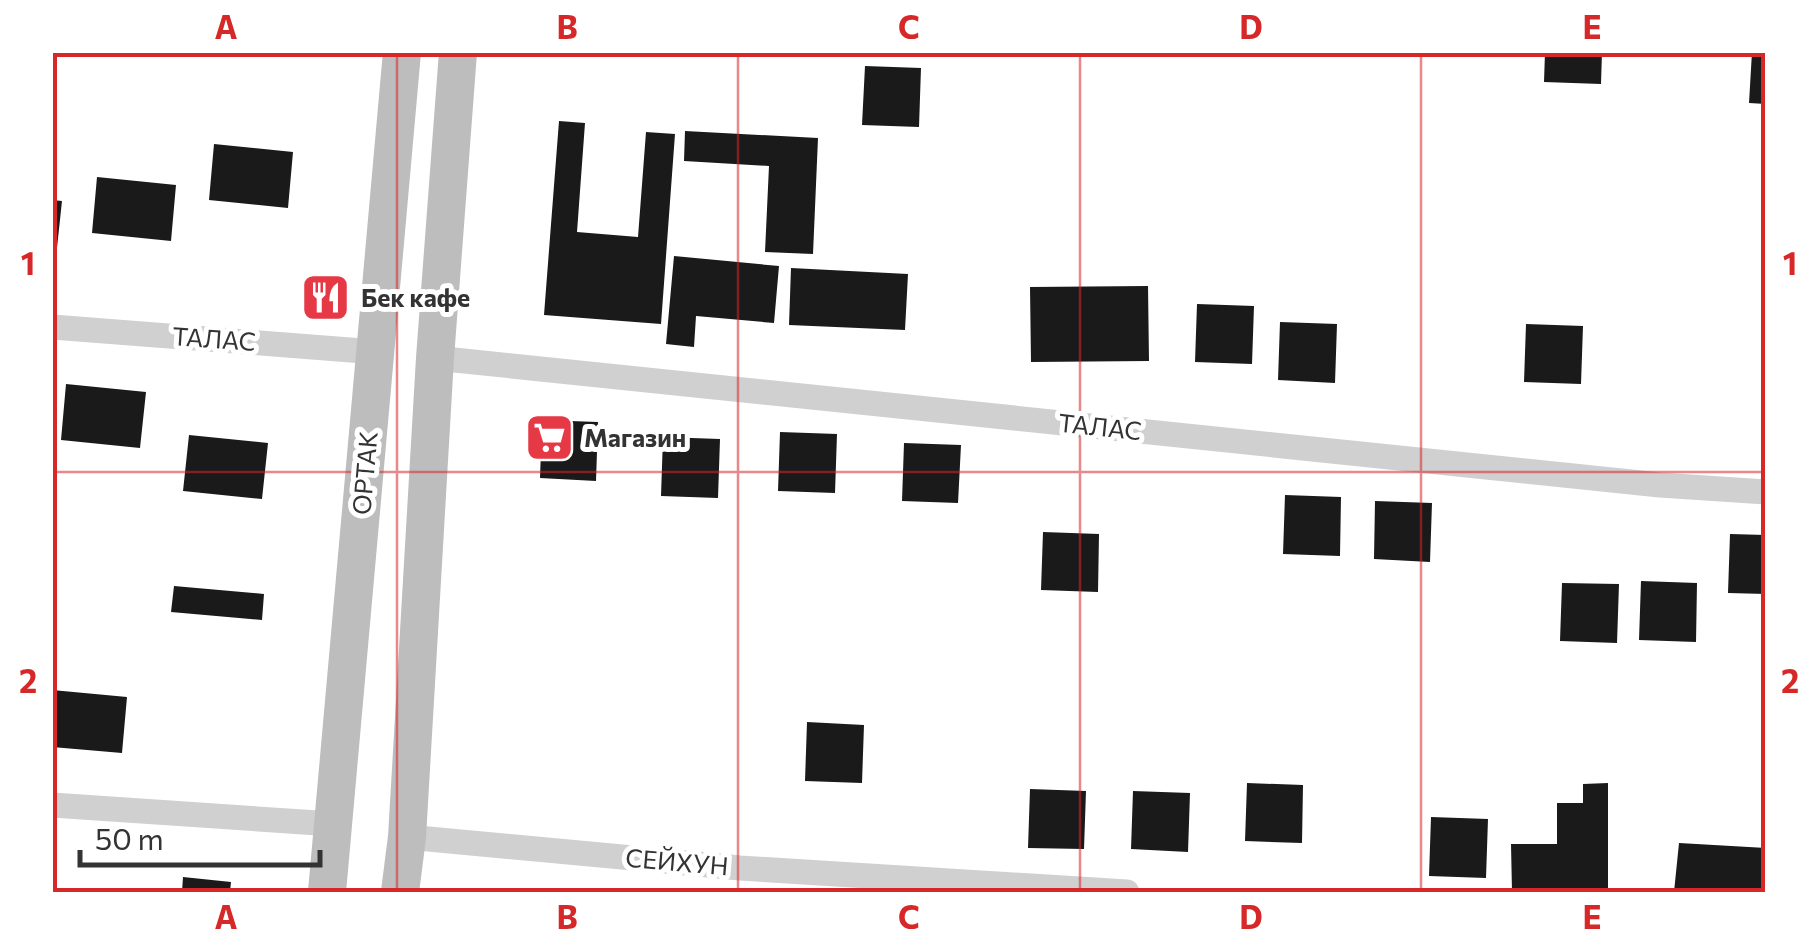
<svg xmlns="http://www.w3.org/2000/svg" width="1818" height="945" font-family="Commissioner,sans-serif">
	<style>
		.building { fill: #1a1a1a }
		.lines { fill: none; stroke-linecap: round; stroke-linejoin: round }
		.street { stroke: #d0d0d0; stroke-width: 25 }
		.secondary { stroke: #bdbdbd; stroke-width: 38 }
		.grid { fill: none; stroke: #d62828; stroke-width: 2.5; stroke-opacity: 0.55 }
		.labels { text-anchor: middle; stroke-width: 10; stroke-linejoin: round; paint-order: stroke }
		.poi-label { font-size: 25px; font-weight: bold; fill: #333; stroke: #fff; text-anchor: start }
		.street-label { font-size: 25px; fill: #333; stroke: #fff }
		.neatline { fill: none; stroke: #d62828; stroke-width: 4 }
		.grid-label { font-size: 32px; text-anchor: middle; font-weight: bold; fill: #d62828 }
	</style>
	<rect width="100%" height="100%" fill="#fff"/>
	<path class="building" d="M 1074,52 L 1110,52 L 1110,57 L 1073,56 Z
		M 1545,52 L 1602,52 L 1601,84 L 1544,82 Z
		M 1752,52 L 1766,52 L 1766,104 L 1749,103 Z
		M 865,66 L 921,68 L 919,127 L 862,125 Z
		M 559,121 L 585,123 L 577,232 L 638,237 L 646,132 L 675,134 L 661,324 L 544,315 Z
		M 685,131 L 818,138 L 813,254 L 765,252 L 769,166 L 684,161 Z
		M 214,144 L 293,152 L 288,208 L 209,200 Z
		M 97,177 L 176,185 L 171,241 L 92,233 Z
		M 52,200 L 62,201 L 56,257 L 52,257 Z
		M 674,256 L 779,266 L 774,323 L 696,316 L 694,347 L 666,344 Z
		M 791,268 L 908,274 L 905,330 L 789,325 Z
		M 1148,286 L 1149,361 L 1031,362 L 1030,287 Z
		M 1197,304 L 1254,306 L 1252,364 L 1195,362 Z
		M 1280,322 L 1337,324 L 1335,383 L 1278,380 Z
		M 1526,324 L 1583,326 L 1581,384 L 1524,382 Z
		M 66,384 L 146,392 L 140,448 L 61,440 Z
		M 542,420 L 598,422 L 596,481 L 540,478 Z
		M 780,432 L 837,434 L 835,493 L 778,491 Z
		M 189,435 L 268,443 L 262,499 L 183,491 Z
		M 663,437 L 720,439 L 718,498 L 661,496 Z
		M 904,443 L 961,445 L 958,503 L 902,501 Z
		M 1285,495 L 1341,497 L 1340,556 L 1283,554 Z
		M 1375,501 L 1432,503 L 1430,562 L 1374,559 Z
		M 1043,532 L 1099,534 L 1098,592 L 1041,590 Z
		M 1730,534 L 1766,535 L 1766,594 L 1728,593 Z
		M 1641,581 L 1697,583 L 1696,642 L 1639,640 Z
		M 1562,583 L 1619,584 L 1617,643 L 1560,641 Z
		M 174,586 L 264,594 L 262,620 L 171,612 Z
		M 52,690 L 127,697 L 122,753 L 52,747 Z
		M 807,722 L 864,725 L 862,783 L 805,781 Z
		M 1247,783 L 1303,785 L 1302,843 L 1245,841 Z
		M 1608,783 L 1608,892 L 1512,892 L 1511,844 L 1557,844 L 1557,803 L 1583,803 L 1583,784 Z
		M 1030,789 L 1086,791 L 1084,849 L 1028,848 Z
		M 1133,791 L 1190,793 L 1188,852 L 1131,849 Z
		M 1431,817 L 1488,819 L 1486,878 L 1429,876 Z
		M 1679,843 L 1766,848 L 1766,892 L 1674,892 Z
		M 183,877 L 231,882 L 230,892 L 182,892 Z"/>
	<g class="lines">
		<path class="street" d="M 52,327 L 376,352
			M 435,358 L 1660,485 L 1766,492
			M 52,805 L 333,824
			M 407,837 L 740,868 L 1127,892"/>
		<path class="secondary" d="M 327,892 L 402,52
			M 400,892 L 407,837 L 435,358 L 458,52"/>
	</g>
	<path class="grid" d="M 397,52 L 397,892M 738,52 L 738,892M 1080,52 L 1080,892M 1421,52 L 1421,892M 52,472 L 1766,472"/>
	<defs>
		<symbol id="restaurant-square" viewBox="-11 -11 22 22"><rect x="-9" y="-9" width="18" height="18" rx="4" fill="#e63946" stroke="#fff"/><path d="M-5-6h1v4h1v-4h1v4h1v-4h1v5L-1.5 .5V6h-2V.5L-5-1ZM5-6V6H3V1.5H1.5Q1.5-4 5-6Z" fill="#fff"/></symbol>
		<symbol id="supermarket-square" viewBox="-11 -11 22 22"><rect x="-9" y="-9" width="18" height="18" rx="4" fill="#e63946" stroke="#fff"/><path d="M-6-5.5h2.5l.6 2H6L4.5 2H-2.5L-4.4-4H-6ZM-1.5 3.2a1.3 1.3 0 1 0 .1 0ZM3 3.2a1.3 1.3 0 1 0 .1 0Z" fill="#fff"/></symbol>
	</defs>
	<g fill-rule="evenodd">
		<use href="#restaurant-square" x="298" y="270" width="55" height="55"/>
		<use href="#supermarket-square" x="522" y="410" width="55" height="55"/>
	</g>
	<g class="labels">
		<g class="poi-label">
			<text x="361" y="307">Бек кафе</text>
			<text x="584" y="447">Магазин</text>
		</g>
		<g class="street-label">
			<text transform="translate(214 339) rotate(4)" y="9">ТАЛАС</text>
			<text transform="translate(1100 427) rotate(6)" y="9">ТАЛАС</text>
			<text transform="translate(365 473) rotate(-85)" y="9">ОРТАК</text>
			<text transform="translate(677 862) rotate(5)" y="9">СЕЙХУН</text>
		</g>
	</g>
	<rect width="1818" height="945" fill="none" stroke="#ffffff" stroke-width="110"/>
	<path d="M80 850v15h240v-15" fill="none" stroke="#333333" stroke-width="5"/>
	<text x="95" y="850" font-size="30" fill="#333333" stroke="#ffffff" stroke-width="8" paint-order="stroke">50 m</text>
	<rect x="55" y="55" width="1708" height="835" class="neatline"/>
	<g class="grid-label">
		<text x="226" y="39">A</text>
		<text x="567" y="39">B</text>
		<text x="909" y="39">C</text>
		<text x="1251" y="39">D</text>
		<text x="1592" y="39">E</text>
		<text x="28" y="275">1</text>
		<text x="1790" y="275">1</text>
		<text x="28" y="693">2</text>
		<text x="1790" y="693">2</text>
		<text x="226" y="929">A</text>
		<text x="567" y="929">B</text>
		<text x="909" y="929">C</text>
		<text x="1251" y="929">D</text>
		<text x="1592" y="929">E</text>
	</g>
</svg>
